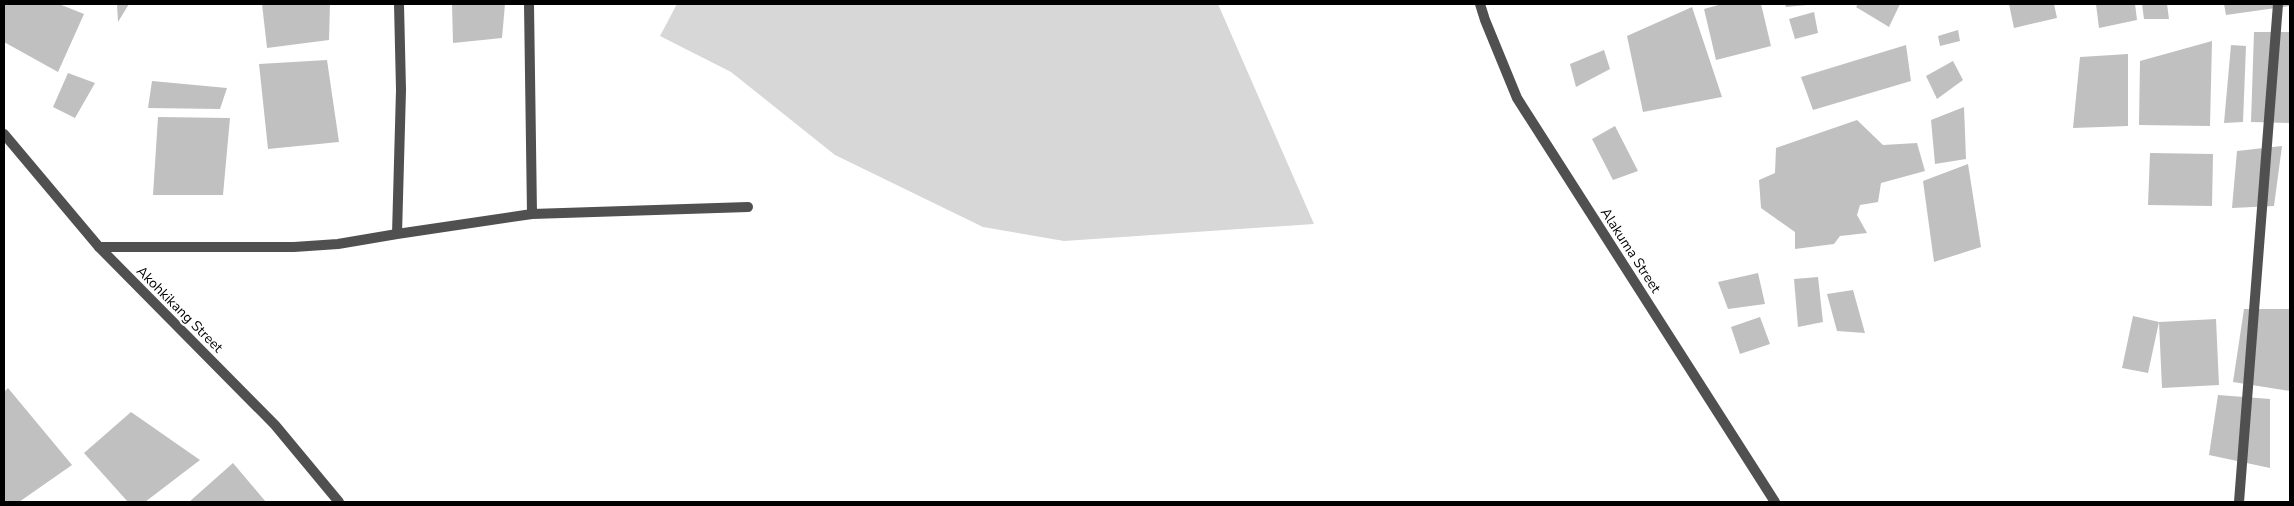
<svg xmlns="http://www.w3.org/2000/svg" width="2294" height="506" font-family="'Nunito Sans',sans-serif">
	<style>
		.green { fill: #d7d7d7 }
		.building { fill: #c0c0c0 }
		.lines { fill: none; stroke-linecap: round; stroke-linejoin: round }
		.minor { stroke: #505050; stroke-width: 10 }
		.tertiary { stroke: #505050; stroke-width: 10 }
		.labels { text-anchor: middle; stroke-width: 4.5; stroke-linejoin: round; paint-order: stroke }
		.street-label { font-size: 14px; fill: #000; stroke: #fff }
	</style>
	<rect width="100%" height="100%" fill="#fff"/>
	<path class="green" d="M 677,4 L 1218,4 L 1314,224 L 1064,241 L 983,227 L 835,155 L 731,72 L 660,36 Z"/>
	<path class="building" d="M 4,4 L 59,4 L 84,14 L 58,72 L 4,42 Z
		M 117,4 L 129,4 L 118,22 Z
		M 262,4 L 330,4 L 329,40 L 267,48 Z
		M 452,4 L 505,4 L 502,38 L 453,43 Z
		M 1722,4 L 1761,4 L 1771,46 L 1716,60 L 1704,9 Z
		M 1785,4 L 1807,4 L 1807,5 L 1786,7 Z
		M 1858,4 L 1900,4 L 1889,27 L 1856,7 Z
		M 2009,4 L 2054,4 L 2057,18 L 2014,28 Z
		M 2096,4 L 2135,4 L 2137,20 L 2099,28 Z
		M 2142,4 L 2167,4 L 2169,19 L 2144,19 Z
		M 2224,4 L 2290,4 L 2290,6 L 2226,15 Z
		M 1692,7 L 1722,97 L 1643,112 L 1627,36 Z
		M 1814,12 L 1818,33 L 1795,39 L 1789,19 Z
		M 1958,30 L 1960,41 L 1940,46 L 1938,36 Z
		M 2254,32 L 2290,32 L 2290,123 L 2251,122 Z
		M 2212,41 L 2210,126 L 2139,125 L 2140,61 Z
		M 1906,45 L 1911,81 L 1813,110 L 1801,77 Z
		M 2231,45 L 2246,46 L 2243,122 L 2224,123 Z
		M 1604,50 L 1610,69 L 1576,87 L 1570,64 Z
		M 2128,54 L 2128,126 L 2073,128 L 2080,57 Z
		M 327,60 L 339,142 L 268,149 L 259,64 Z
		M 1953,61 L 1963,80 L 1937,99 L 1926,76 Z
		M 68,73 L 95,83 L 75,118 L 53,107 Z
		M 152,81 L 227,88 L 220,109 L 148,108 Z
		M 1964,107 L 1966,159 L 1935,164 L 1931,120 Z
		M 158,117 L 230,118 L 223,195 L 153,195 Z
		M 1857,120 L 1883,145 L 1917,143 L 1925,171 L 1881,183 L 1878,202 L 1860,205 L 1857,215 L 1867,233 L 1840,236 L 1834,244 L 1795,249 L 1795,232 L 1761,208 L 1759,180 L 1775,173 L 1776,148 Z
		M 1615,126 L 1638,171 L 1613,180 L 1592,139 Z
		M 2282,146 L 2274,206 L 2232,208 L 2237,151 Z
		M 2150,153 L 2213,154 L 2212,206 L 2148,205 Z
		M 1968,164 L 1981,247 L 1934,262 L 1923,181 Z
		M 1758,273 L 1765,304 L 1728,309 L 1718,282 Z
		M 1818,277 L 1823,322 L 1798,327 L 1794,279 Z
		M 1853,290 L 1865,333 L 1837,331 L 1827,294 Z
		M 2244,309 L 2290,309 L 2290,391 L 2233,382 Z
		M 2133,316 L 2159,322 L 2148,373 L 2122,368 Z
		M 1760,317 L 1770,344 L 1740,354 L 1731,327 Z
		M 2216,319 L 2219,385 L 2162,388 L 2159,322 Z
		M 8,388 L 72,465 L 19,502 L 4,502 L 4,392 Z
		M 2218,395 L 2270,399 L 2270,468 L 2209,455 Z
		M 131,412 L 200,460 L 145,502 L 128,502 L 84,453 Z
		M 233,463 L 266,502 L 189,502 Z"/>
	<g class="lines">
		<path class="minor" d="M 529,4 L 532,214
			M 1480,4 L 1485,20 L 1517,98 L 1775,502
			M 397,234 L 532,214 L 748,207
			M 99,247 L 294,247 L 338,244 L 397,234 L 401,90 L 399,4
			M 2239,502 L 2278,4"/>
		<path class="tertiary" d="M 4,134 L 99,247 L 275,425 L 339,502"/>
	</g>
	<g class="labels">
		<g class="street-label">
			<text transform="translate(1631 250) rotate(57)" y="5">Alakuma Street</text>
			<text transform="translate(180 309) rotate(45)" y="5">Akohkikang Street</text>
		</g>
	</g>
	<rect width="2294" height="506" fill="none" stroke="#000000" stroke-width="10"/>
</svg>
